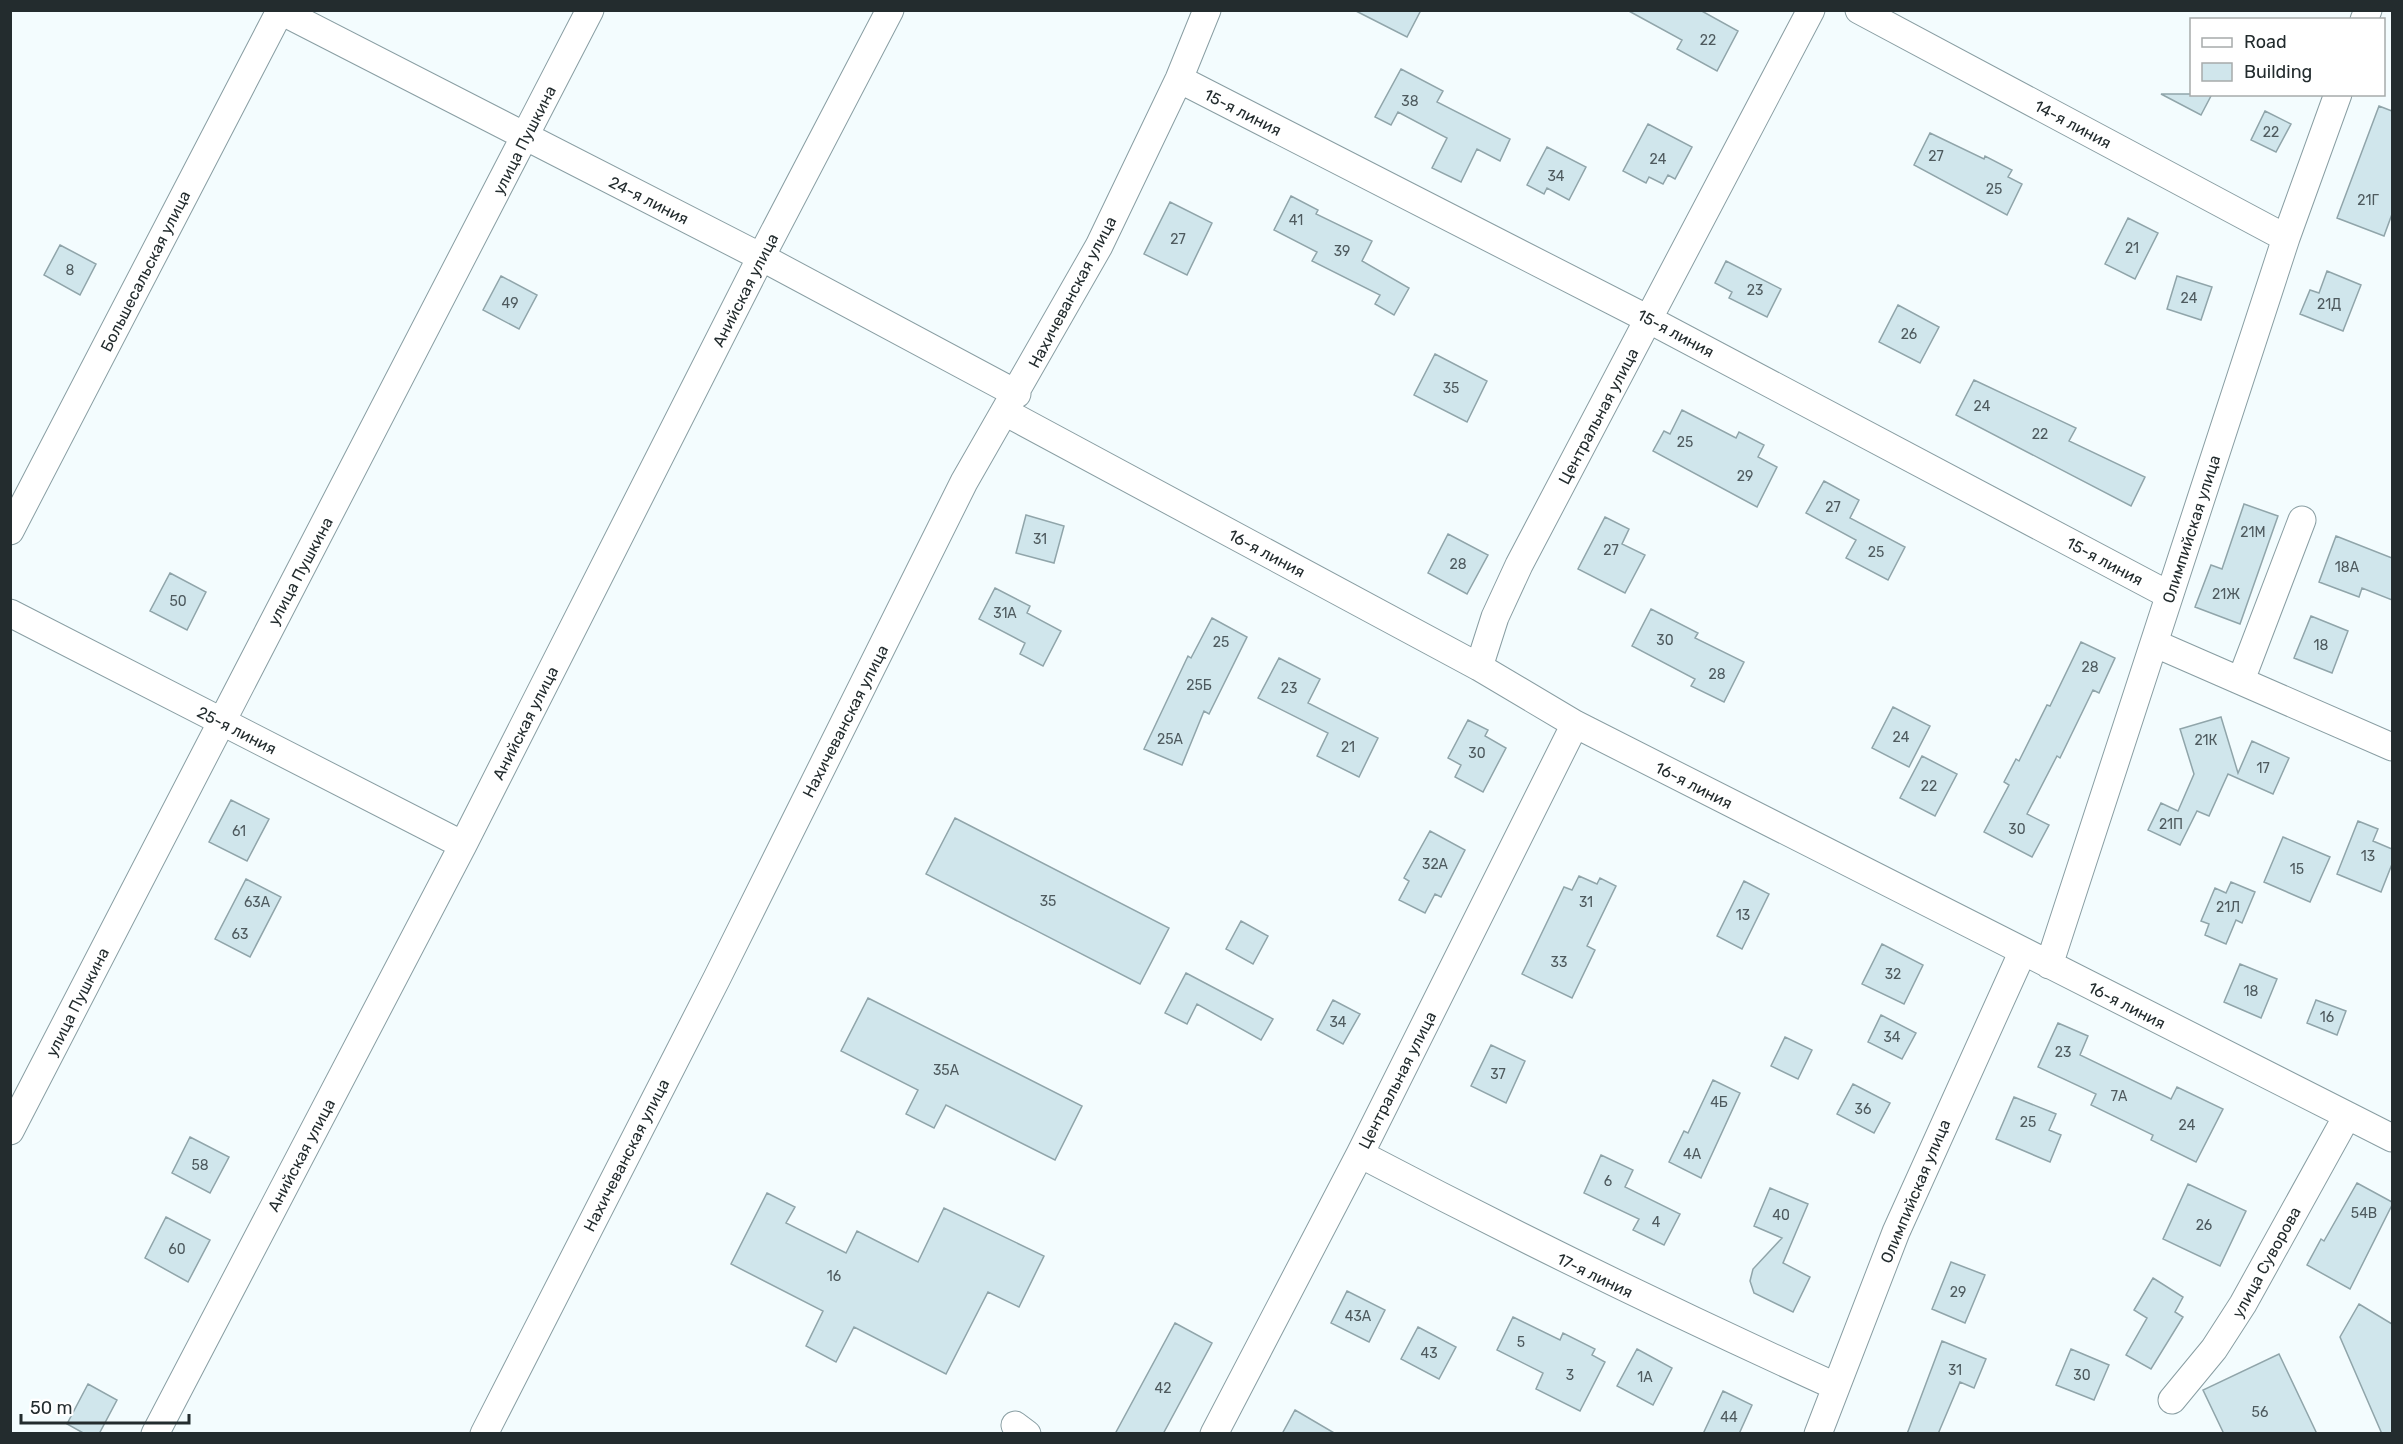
<svg xmlns="http://www.w3.org/2000/svg" width="2403" height="1444" font-family="Rubik,sans-serif">
	<style>
		.building { fill: #d0e6ec; stroke: #90a5aa; stroke-width: 1.5 }
		.lines { fill: none; stroke-linecap: round; stroke-linejoin: round }
		.minor-casing { stroke: #899ea3; stroke-width: 29 }
		.minor { stroke: #fff; stroke-width: 27 }
		.labels { text-anchor: middle; stroke-width: 4.5; stroke-linejoin: round; paint-order: stroke }
		.number-label { font-size: 14px; fill: #4e5a5e }
		.street-label { font-size: 16px; fill: #232c2e; stroke: #fff }
	</style>
	<rect width="100%" height="100%" fill="#f3fcfe"/>
	<path class="building" d="M 1354,10 L 1421,10 L 1407,37 Z
		M 1627,10 L 1700,10 L 1738,31 L 1717,71 L 1677,49 L 1682,40 Z
		M 1401,69 L 1443,91 L 1437,102 L 1510,139 L 1500,161 L 1477,149 L 1461,182 L 1432,168 L 1447,138 L 1398,112 L 1391,125 L 1375,117 Z
		M 2161,94 L 2212,94 L 2201,115 Z
		M 2379,106 L 2392,111 L 2392,214 L 2384,236 L 2337,218 Z
		M 2265,111 L 2291,124 L 2276,152 L 2251,140 Z
		M 1648,124 L 1692,147 L 1675,179 L 1668,175 L 1663,184 L 1649,177 L 1646,183 L 1623,171 Z
		M 1930,133 L 1984,159 L 1985,156 L 2012,170 L 2008,177 L 2022,184 L 2007,215 L 1914,165 Z
		M 1547,147 L 1586,167 L 1569,200 L 1547,188 L 1544,194 L 1527,185 Z
		M 1291,196 L 1318,210 L 1316,214 L 1372,241 L 1362,261 L 1409,288 L 1394,315 L 1375,304 L 1380,295 L 1312,261 L 1317,252 L 1274,230 Z
		M 1170,202 L 1212,223 L 1187,275 L 1144,254 Z
		M 2128,218 L 2158,233 L 2135,279 L 2105,264 Z
		M 60,245 L 96,264 L 80,295 L 44,275 Z
		M 1726,261 L 1781,289 L 1767,317 L 1729,298 L 1732,292 L 1715,283 Z
		M 2327,271 L 2361,285 L 2343,331 L 2300,314 L 2310,290 L 2319,293 Z
		M 501,276 L 537,295 L 519,329 L 483,310 Z
		M 2177,276 L 2212,287 L 2201,320 L 2167,309 Z
		M 1898,305 L 1939,327 L 1920,363 L 1879,342 Z
		M 1435,354 L 1487,381 L 1467,422 L 1414,395 Z
		M 1974,380 L 2076,428 L 2069,441 L 2145,477 L 2131,506 L 1956,415 Z
		M 1682,410 L 1736,438 L 1739,432 L 1764,445 L 1758,457 L 1777,467 L 1757,507 L 1653,451 L 1664,431 L 1670,434 Z
		M 1824,481 L 1859,500 L 1850,518 L 1905,547 L 1888,580 L 1846,558 L 1856,540 L 1806,513 Z
		M 2244,504 L 2278,516 L 2240,624 L 2195,607 L 2211,565 L 2222,569 Z
		M 1026,515 L 1064,526 L 1054,563 L 1016,553 Z
		M 1605,517 L 1629,529 L 1622,544 L 1645,555 L 1625,593 L 1578,569 Z
		M 1448,534 L 1488,555 L 1467,594 L 1428,573 Z
		M 2336,536 L 2392,558 L 2392,600 L 2362,588 L 2359,597 L 2319,582 Z
		M 170,573 L 206,592 L 187,630 L 150,611 Z
		M 995,588 L 1030,606 L 1027,613 L 1061,631 L 1043,666 L 1020,654 L 1025,643 L 979,619 Z
		M 1651,609 L 1698,633 L 1695,638 L 1744,662 L 1724,702 L 1691,686 L 1695,679 L 1632,646 Z
		M 2311,616 L 2348,631 L 2332,673 L 2294,658 Z
		M 1212,618 L 1247,637 L 1209,714 L 1204,711 L 1182,765 L 1144,749 L 1188,656 L 1191,658 Z
		M 2081,642 L 2115,658 L 2099,693 L 2093,690 L 2060,758 L 2057,756 L 2027,814 L 2049,825 L 2032,857 L 1984,832 L 2009,785 L 2004,782 L 2016,759 L 2019,761 L 2047,705 L 2050,706 Z
		M 1279,658 L 1320,679 L 1308,703 L 1378,738 L 1359,777 L 1317,756 L 1328,733 L 1258,698 Z
		M 1893,707 L 1930,726 L 1909,767 L 1872,748 Z
		M 2221,717 L 2238,773 L 2252,741 L 2289,758 L 2273,794 L 2228,774 L 2209,816 L 2197,811 L 2180,845 L 2148,830 L 2161,803 L 2178,811 L 2194,774 L 2180,729 Z
		M 1468,720 L 1488,730 L 1485,736 L 1506,748 L 1483,792 L 1455,777 L 1461,765 L 1448,758 Z
		M 1922,756 L 1957,774 L 1935,816 L 1900,798 Z
		M 231,800 L 269,819 L 247,861 L 209,842 Z
		M 955,818 L 1169,928 L 1140,984 L 926,874 Z
		M 2358,821 L 2378,829 L 2373,841 L 2392,849 L 2392,864 L 2381,892 L 2337,874 Z
		M 1430,831 L 1465,850 L 1441,897 L 1435,894 L 1425,913 L 1399,900 L 1409,881 L 1404,878 Z
		M 2283,837 L 2330,857 L 2310,902 L 2264,882 Z
		M 1579,876 L 1597,884 L 1600,878 L 1616,886 L 1587,946 L 1595,950 L 1572,998 L 1522,974 L 1564,887 L 1572,890 Z
		M 246,879 L 281,897 L 250,957 L 215,939 Z
		M 1744,881 L 1769,894 L 1742,949 L 1717,936 Z
		M 2231,882 L 2255,892 L 2242,923 L 2236,920 L 2226,944 L 2205,935 L 2209,924 L 2201,921 L 2215,888 L 2226,893 Z
		M 1241,921 L 1268,936 L 1253,964 L 1226,949 Z
		M 1882,944 L 1923,965 L 1904,1004 L 1862,984 Z
		M 2240,964 L 2277,979 L 2261,1018 L 2224,1002 Z
		M 1186,973 L 1273,1019 L 1261,1040 L 1197,1004 L 1187,1024 L 1165,1013 Z
		M 868,998 L 1082,1106 L 1055,1160 L 946,1105 L 934,1128 L 906,1114 L 918,1090 L 841,1051 Z
		M 1333,1000 L 1360,1014 L 1343,1044 L 1317,1030 Z
		M 2316,1000 L 2346,1011 L 2337,1035 L 2307,1023 Z
		M 1881,1015 L 1916,1033 L 1902,1059 L 1868,1042 Z
		M 2058,1023 L 2088,1036 L 2080,1055 L 2171,1099 L 2177,1087 L 2223,1109 L 2196,1162 L 2151,1140 L 2153,1135 L 2091,1105 L 2096,1094 L 2038,1067 Z
		M 1785,1037 L 1812,1050 L 1798,1079 L 1771,1066 Z
		M 1491,1045 L 1525,1061 L 1506,1103 L 1471,1086 Z
		M 1713,1080 L 1740,1093 L 1701,1178 L 1669,1162 L 1684,1131 L 1688,1133 Z
		M 1853,1084 L 1890,1103 L 1874,1133 L 1837,1114 Z
		M 2014,1097 L 2056,1114 L 2049,1130 L 2061,1135 L 2050,1162 L 1996,1139 Z
		M 190,1137 L 229,1157 L 210,1193 L 172,1173 Z
		M 1601,1155 L 1633,1170 L 1625,1187 L 1680,1214 L 1664,1245 L 1633,1230 L 1639,1219 L 1584,1193 Z
		M 2357,1183 L 2392,1202 L 2392,1205 L 2350,1289 L 2307,1265 L 2321,1239 L 2324,1241 Z
		M 2188,1184 L 2246,1211 L 2220,1266 L 2163,1239 Z
		M 1770,1188 L 1808,1204 L 1783,1263 L 1810,1277 L 1793,1312 L 1754,1293 L 1750,1281 L 1753,1269 L 1782,1238 L 1754,1226 Z
		M 767,1193 L 795,1207 L 786,1223 L 846,1253 L 857,1231 L 918,1262 L 944,1208 L 1044,1256 L 1019,1307 L 988,1292 L 946,1374 L 854,1327 L 836,1362 L 806,1346 L 823,1311 L 731,1264 Z
		M 166,1217 L 210,1240 L 188,1282 L 145,1258 Z
		M 1951,1262 L 1985,1275 L 1965,1323 L 1932,1309 Z
		M 2153,1278 L 2183,1297 L 2175,1312 L 2183,1317 L 2151,1369 L 2126,1355 L 2147,1318 L 2134,1310 Z
		M 1347,1291 L 1385,1310 L 1369,1342 L 1331,1323 Z
		M 2359,1304 L 2392,1324 L 2392,1434 L 2382,1434 L 2340,1337 Z
		M 1513,1317 L 1560,1340 L 1563,1333 L 1595,1349 L 1592,1355 L 1605,1362 L 1580,1411 L 1536,1389 L 1543,1373 L 1497,1350 Z
		M 1175,1323 L 1212,1343 L 1163,1434 L 1115,1434 Z
		M 1418,1327 L 1456,1347 L 1439,1379 L 1401,1359 Z
		M 1942,1341 L 1986,1359 L 1974,1388 L 1960,1382 L 1938,1434 L 1907,1434 Z
		M 1637,1349 L 1672,1368 L 1653,1405 L 1617,1386 Z
		M 2071,1349 L 2109,1365 L 2094,1400 L 2056,1385 Z
		M 2279,1354 L 2317,1434 L 2224,1434 L 2203,1390 Z
		M 88,1384 L 117,1400 L 99,1434 L 85,1434 L 67,1424 Z
		M 1723,1391 L 1752,1405 L 1739,1434 L 1703,1434 Z
		M 1295,1410 L 1336,1434 L 1282,1434 Z"/>
	<g class="lines">
		<defs>
			<path id="minor" d="M 279,10 L 761,257 L 1017,394
				M 1859,10 L 2286,238
				M 2364,20 L 2368,10
				M 1179,79 L 1648,319 L 2169,595
				M 1005,412 L 1479,667 L 1575,724 L 2392,1138
				M 10,531 L 280,11
				M 10,613 L 463,845
				M 2156,644 L 2392,747
				M 1479,667 L 1495,617 L 1519,565 L 1811,10
				M 2241,680 L 2302,520
				M 2049,965 L 2286,238 L 2338,94
				M 10,1131 L 590,10
				M 1360,1154 C 1516,1236 1674,1313 1835,1386
				M 2172,1400 L 2214,1349 L 2243,1304 L 2347,1116
				M 1015,1425 L 1027,1434
				M 155,1434 L 463,845 L 761,257 L 890,10
				M 484,1434 L 717,978 L 964,482 L 1099,246 L 1179,79 L 1207,10
				M 1214,1434 L 1360,1154 L 1575,724
				M 1818,1434 L 1896,1232 L 2022,953"/>
		</defs>
		<use href="#minor" class="minor-casing"/>
		<use href="#minor" class="minor"/>
	</g>
	<g class="labels">
		<g class="number-label">
			<text x="1708" y="45">22</text>
			<text x="1410" y="106">38</text>
			<text x="2271" y="137">22</text>
			<text x="1936" y="161">27</text>
			<text x="1658" y="164">24</text>
			<text x="1556" y="181">34</text>
			<text x="1994" y="194">25</text>
			<text x="2368" y="205">21Г</text>
			<text x="1296" y="225">41</text>
			<text x="1178" y="244">27</text>
			<text x="2132" y="253">21</text>
			<text x="1342" y="256">39</text>
			<text x="70" y="275">8</text>
			<text x="1755" y="295">23</text>
			<text x="2189" y="303">24</text>
			<text x="510" y="308">49</text>
			<text x="2329" y="309">21Д</text>
			<text x="1909" y="339">26</text>
			<text x="1451" y="393">35</text>
			<text x="1982" y="411">24</text>
			<text x="2040" y="439">22</text>
			<text x="1685" y="447">25</text>
			<text x="1745" y="481">29</text>
			<text x="1833" y="512">27</text>
			<text x="2253" y="537">21М</text>
			<text x="1040" y="544">31</text>
			<text x="1611" y="555">27</text>
			<text x="1876" y="557">25</text>
			<text x="1458" y="569">28</text>
			<text x="2347" y="572">18А</text>
			<text x="2226" y="599">21Ж</text>
			<text x="178" y="606">50</text>
			<text x="1005" y="618">31А</text>
			<text x="1665" y="645">30</text>
			<text x="1221" y="647">25</text>
			<text x="2321" y="650">18</text>
			<text x="2090" y="672">28</text>
			<text x="1717" y="679">28</text>
			<text x="1199" y="690">25Б</text>
			<text x="1289" y="693">23</text>
			<text x="1901" y="742">24</text>
			<text x="1170" y="744">25А</text>
			<text x="2206" y="745">21К</text>
			<text x="1348" y="752">21</text>
			<text x="1477" y="758">30</text>
			<text x="2263" y="773">17</text>
			<text x="1929" y="791">22</text>
			<text x="2171" y="829">21П</text>
			<text x="2017" y="834">30</text>
			<text x="239" y="836">61</text>
			<text x="2368" y="861">13</text>
			<text x="1435" y="869">32А</text>
			<text x="2297" y="874">15</text>
			<text x="1048" y="906">35</text>
			<text x="257" y="907">63А</text>
			<text x="1586" y="907">31</text>
			<text x="2228" y="912">21Л</text>
			<text x="1743" y="920">13</text>
			<text x="240" y="939">63</text>
			<text x="1559" y="967">33</text>
			<text x="1893" y="979">32</text>
			<text x="2251" y="996">18</text>
			<text x="2327" y="1022">16</text>
			<text x="1338" y="1027">34</text>
			<text x="1892" y="1042">34</text>
			<text x="2063" y="1057">23</text>
			<text x="946" y="1075">35А</text>
			<text x="1498" y="1079">37</text>
			<text x="2119" y="1101">7А</text>
			<text x="1719" y="1107">4Б</text>
			<text x="1863" y="1114">36</text>
			<text x="2028" y="1127">25</text>
			<text x="2187" y="1130">24</text>
			<text x="1692" y="1159">4А</text>
			<text x="200" y="1170">58</text>
			<text x="1608" y="1186">6</text>
			<text x="2364" y="1218">54В</text>
			<text x="1781" y="1220">40</text>
			<text x="1656" y="1227">4</text>
			<text x="2204" y="1230">26</text>
			<text x="177" y="1254">60</text>
			<text x="834" y="1281">16</text>
			<text x="1958" y="1297">29</text>
			<text x="1358" y="1321">43А</text>
			<text x="1521" y="1347">5</text>
			<text x="1429" y="1358">43</text>
			<text x="1955" y="1375">31</text>
			<text x="1570" y="1380">3</text>
			<text x="2082" y="1380">30</text>
			<text x="1645" y="1382">1А</text>
			<text x="1163" y="1393">42</text>
			<text x="2260" y="1417">56</text>
			<text x="1729" y="1422">44</text>
		</g>
		<g class="street-label">
			<text transform="translate(1243 112) rotate(27)" y="6">15-я линия</text>
			<text transform="translate(2073 124) rotate(28)" y="6">14-я линия</text>
			<text transform="translate(524 140) rotate(-63)" y="6">улица Пушкина</text>
			<text transform="translate(649 200) rotate(27)" y="6">24-я линия</text>
			<text transform="translate(145 271) rotate(-63)" y="6">Большесальская улица</text>
			<text transform="translate(745 290) rotate(-63)" y="6">Анийская улица</text>
			<text transform="translate(1072 292) rotate(-62)" y="6">Нахичеванская улица</text>
			<text transform="translate(1676 333) rotate(28)" y="6">15-я линия</text>
			<text transform="translate(1598 416) rotate(-62)" y="6">Центральная улица</text>
			<text transform="translate(2191 529) rotate(-72)" y="6">Олимпийская улица</text>
			<text transform="translate(1267 553) rotate(28)" y="6">16-я линия</text>
			<text transform="translate(2105 561) rotate(28)" y="6">15-я линия</text>
			<text transform="translate(300 571) rotate(-62)" y="6">улица Пушкина</text>
			<text transform="translate(845 721) rotate(-63)" y="6">Нахичеванская улица</text>
			<text transform="translate(525 723) rotate(-63)" y="6">Анийская улица</text>
			<text transform="translate(237 730) rotate(27)" y="6">25-я линия</text>
			<text transform="translate(1694 785) rotate(27)" y="6">16-я линия</text>
			<text transform="translate(77 1002) rotate(-63)" y="6">улица Пушкина</text>
			<text transform="translate(2127 1005) rotate(27)" y="6">16-я линия</text>
			<text transform="translate(1397 1080) rotate(-63)" y="6">Центральная улица</text>
			<text transform="translate(301 1155) rotate(-62)" y="6">Анийская улица</text>
			<text transform="translate(626 1155) rotate(-63)" y="6">Нахичеванская улица</text>
			<text transform="translate(1915 1191) rotate(-67)" y="6">Олимпийская улица</text>
			<text transform="translate(2266 1262) rotate(-61)" y="6">улица Суворова</text>
			<text transform="translate(1595 1275) rotate(26)" y="6">17-я линия</text>
		</g>
	</g>
	<rect width="2403" height="1444" fill="none" stroke="#232c2e" stroke-width="24"/>
	<rect x="2190" y="18" width="195" height="78" fill="#ffffff" stroke="#a7abab" stroke-width="1.5"/>
	<rect x="2202" y="38" width="30" height="9" fill="#ffffff" stroke="#a7abab" stroke-width="1.5"/>
	<text x="2244" y="48" font-size="18" fill="#232c2e">Road</text>
	<rect x="2202" y="63" width="30" height="18" fill="#d0e6ec" stroke="#a7abab" stroke-width="1.5"/>
	<text x="2244" y="78" font-size="18" fill="#232c2e">Building</text>
	<path d="M21 1414v9h168v-9" fill="none" stroke="#232c2e" stroke-width="3"/>
	<text x="30" y="1414" font-size="18" fill="#232c2e" stroke="#ffffff" stroke-width="4.5" paint-order="stroke">50 m</text>
</svg>
